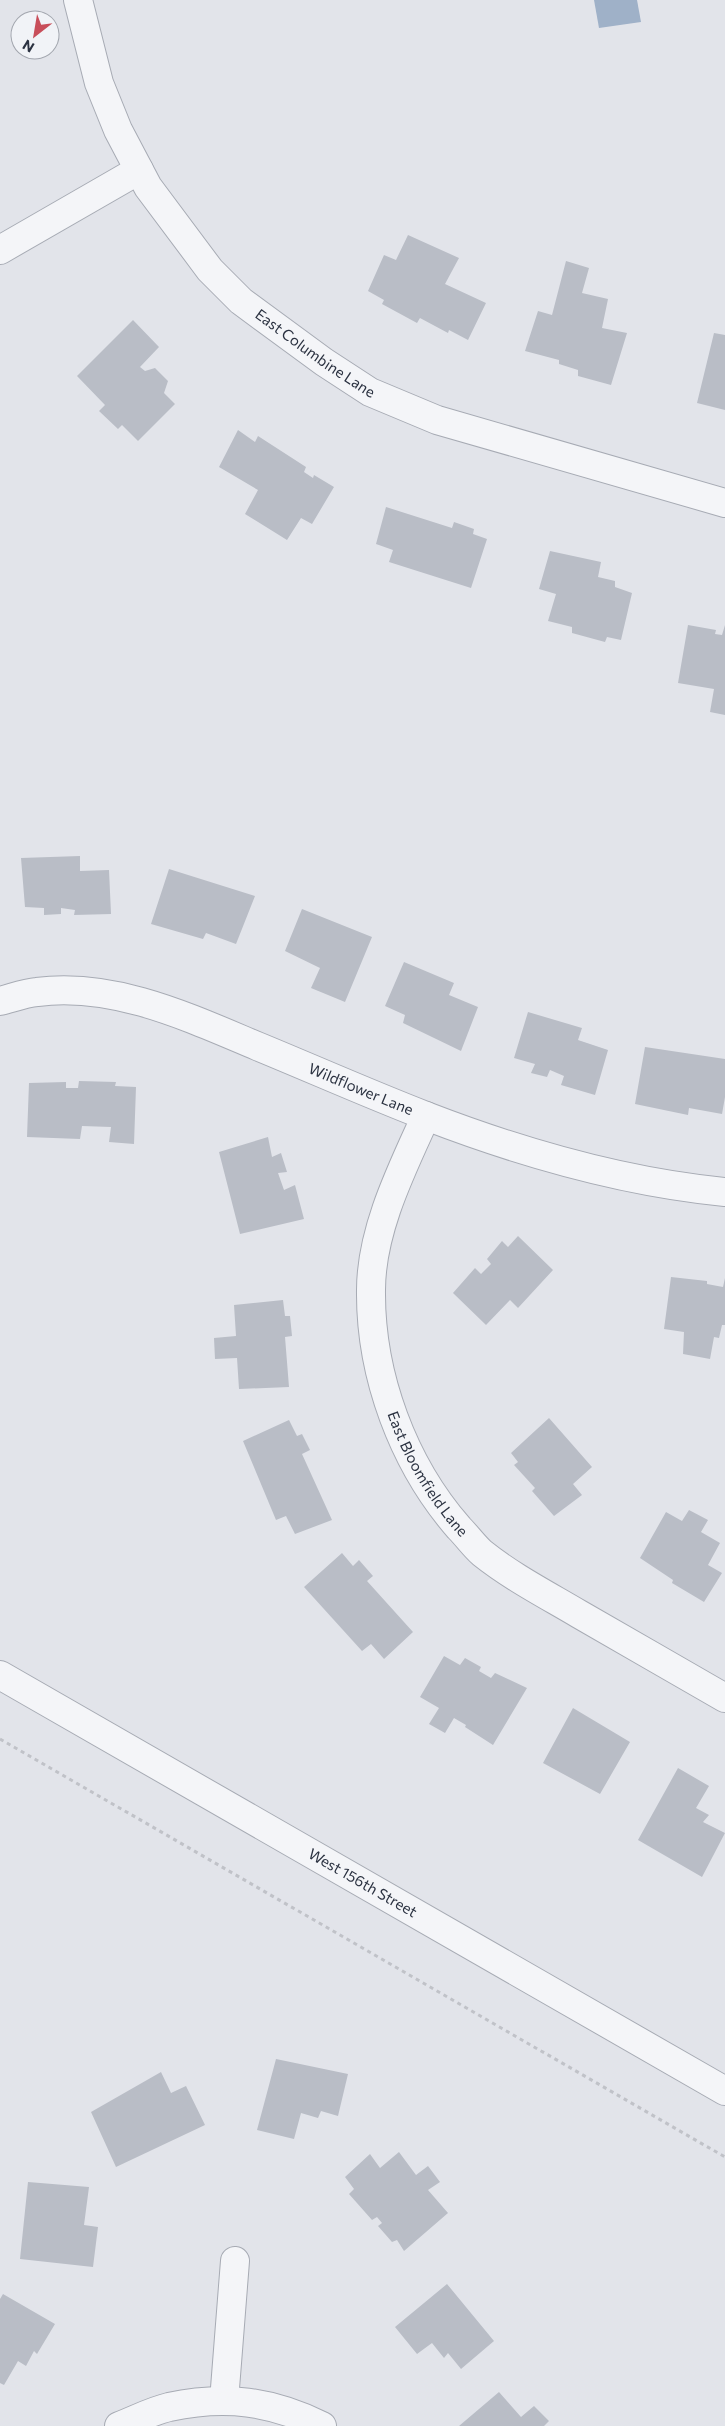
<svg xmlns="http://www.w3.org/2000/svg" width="725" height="2426" font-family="Commissioner,sans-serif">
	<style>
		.water { fill: #9fb1c8 }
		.building { fill: #b9bdc6 }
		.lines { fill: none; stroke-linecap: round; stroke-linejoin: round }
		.minor-casing { stroke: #a7abb4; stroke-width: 30 }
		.path { stroke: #c0c2c8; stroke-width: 3; stroke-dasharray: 4 4; stroke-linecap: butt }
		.minor { stroke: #f4f5f8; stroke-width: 28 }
		.labels { text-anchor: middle; stroke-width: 4.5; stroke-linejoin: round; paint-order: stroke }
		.street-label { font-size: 15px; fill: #2b3241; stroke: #f1f3f7 }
	</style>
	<rect width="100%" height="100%" fill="#e2e4ea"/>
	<path class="water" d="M 594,0 L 637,0 L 641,22 L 599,28 Z"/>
	<path class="building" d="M 408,235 L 459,258 L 445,284 L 486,303 L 468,340 L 449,330 L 448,333 L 420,318 L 417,323 L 382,304 L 384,300 L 368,291 L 384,255 L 396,260 Z
		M 566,261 L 589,268 L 582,293 L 608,299 L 602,328 L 627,333 L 611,385 L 578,376 L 578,370 L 559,364 L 559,360 L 525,351 L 538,311 L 552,315 Z
		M 133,320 L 159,347 L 140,367 L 145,371 L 155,368 L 168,381 L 164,393 L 175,404 L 138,441 L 122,425 L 118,429 L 99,411 L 105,405 L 77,376 Z
		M 714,333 L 725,335 L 725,410 L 697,403 Z
		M 238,430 L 255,442 L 258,436 L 306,467 L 304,472 L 313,478 L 314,475 L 334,487 L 312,524 L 301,518 L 287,540 L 245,514 L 258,490 L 219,467 Z
		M 386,507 L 452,528 L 454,522 L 474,529 L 473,534 L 487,539 L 471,588 L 389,562 L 393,550 L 376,544 Z
		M 550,551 L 601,562 L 598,577 L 615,581 L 615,587 L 632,593 L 621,640 L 607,637 L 605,642 L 572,633 L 572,627 L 548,621 L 556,594 L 539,589 Z
		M 688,625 L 716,630 L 715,634 L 722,635 L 725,625 L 725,715 L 710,712 L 714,689 L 678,683 Z
		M 80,856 L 80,871 L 109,870 L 111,914 L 74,915 L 75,910 L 61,908 L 61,914 L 44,915 L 44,908 L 25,907 L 21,858 Z
		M 169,869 L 255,896 L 236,944 L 206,933 L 203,939 L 151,924 Z
		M 302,909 L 372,937 L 345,1002 L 311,988 L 320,968 L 285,951 Z
		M 404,962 L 454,983 L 449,995 L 478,1007 L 461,1051 L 403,1023 L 405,1015 L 385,1006 Z
		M 528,1012 L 582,1028 L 578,1040 L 608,1050 L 595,1095 L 561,1085 L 564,1076 L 550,1070 L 547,1077 L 531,1073 L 535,1064 L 514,1058 Z
		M 645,1047 L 725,1059 L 725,1097 L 722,1114 L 689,1108 L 688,1115 L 635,1104 Z
		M 79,1081 L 116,1082 L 115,1086 L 136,1087 L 134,1144 L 109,1142 L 111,1127 L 82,1126 L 80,1139 L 27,1137 L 29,1083 L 66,1082 L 66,1088 L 78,1088 Z
		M 268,1137 L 272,1157 L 281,1153 L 287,1172 L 278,1173 L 284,1190 L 295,1185 L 304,1219 L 240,1234 L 219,1152 Z
		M 518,1236 L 553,1270 L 518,1308 L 510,1300 L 486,1325 L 453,1293 L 475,1268 L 481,1274 L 491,1264 L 487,1259 L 502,1241 L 508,1247 Z
		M 671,1277 L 707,1281 L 707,1284 L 723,1287 L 725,1278 L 725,1325 L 722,1325 L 719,1338 L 714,1337 L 710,1359 L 683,1354 L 684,1332 L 664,1329 Z
		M 283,1300 L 285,1316 L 290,1316 L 292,1336 L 285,1337 L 289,1387 L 239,1389 L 237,1358 L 215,1359 L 214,1338 L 236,1336 L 234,1305 Z
		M 549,1418 L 592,1467 L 573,1484 L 582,1495 L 554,1516 L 532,1491 L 535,1488 L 514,1465 L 518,1462 L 511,1453 Z
		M 289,1420 L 297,1436 L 302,1434 L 310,1450 L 302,1454 L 332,1520 L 295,1534 L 286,1516 L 276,1520 L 243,1441 Z
		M 689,1510 L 708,1520 L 701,1532 L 720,1543 L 708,1565 L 722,1573 L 704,1602 L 672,1583 L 673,1580 L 640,1558 L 666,1512 L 682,1521 Z
		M 342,1553 L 353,1566 L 359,1560 L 373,1576 L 367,1581 L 413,1632 L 384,1659 L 371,1644 L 362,1651 L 304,1587 Z
		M 444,1656 L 460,1665 L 465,1658 L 481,1667 L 479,1671 L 491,1678 L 495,1673 L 527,1688 L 493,1745 L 465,1727 L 466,1725 L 454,1718 L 445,1733 L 429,1724 L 439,1708 L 420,1697 Z
		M 573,1708 L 630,1742 L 600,1794 L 543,1763 Z
		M 678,1768 L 709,1786 L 696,1808 L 709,1815 L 703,1822 L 725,1833 L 702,1877 L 638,1840 Z
		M 276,2059 L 348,2074 L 338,2116 L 321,2111 L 318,2118 L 301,2113 L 294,2139 L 257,2130 Z
		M 161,2072 L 171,2093 L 186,2086 L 205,2125 L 116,2167 L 91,2112 Z
		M 399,2152 L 416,2175 L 428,2166 L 440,2182 L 428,2190 L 448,2213 L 404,2251 L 397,2240 L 392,2242 L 378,2226 L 382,2223 L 377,2217 L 372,2220 L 349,2194 L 354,2189 L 345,2177 L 370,2154 L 380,2168 Z
		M 28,2182 L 89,2187 L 84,2225 L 98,2227 L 93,2267 L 20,2259 Z
		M 447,2284 L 494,2341 L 461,2369 L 448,2353 L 444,2358 L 432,2343 L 417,2354 L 395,2327 Z
		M 3,2294 L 55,2324 L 37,2354 L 34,2351 L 26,2366 L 18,2361 L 4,2385 L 0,2383 L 0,2299 Z
		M 499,2392 L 521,2417 L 534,2406 L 549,2421 L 544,2426 L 459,2426 Z"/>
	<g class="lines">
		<defs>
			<g id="minor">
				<path id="s1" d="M 78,0 L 99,83 L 118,130 L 148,187 L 210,270 L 241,301 L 324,362 L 370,392 L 437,420 L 725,503"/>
				<path d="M 0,250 L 139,170"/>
				<path id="s2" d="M 0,1001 C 12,998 25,993 37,992 C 114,982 188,1017 257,1046 C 313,1069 369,1094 426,1116 C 522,1153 622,1182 725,1192"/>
				<path id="s3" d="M 426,1116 C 402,1169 371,1230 371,1290 C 370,1375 403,1464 459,1528 C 467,1536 474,1546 482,1553 C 512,1577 547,1595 579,1614 C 628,1642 676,1670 725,1698"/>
				<path id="s4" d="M 0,1675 L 725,2091"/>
				<path d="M 224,2401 L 235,2261"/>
				<path d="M 119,2426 C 135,2420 152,2411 169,2407 C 226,2395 271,2401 322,2426"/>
			</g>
		</defs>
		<use href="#minor" class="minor-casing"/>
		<path class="path" d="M 0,1739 L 725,2157"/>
		<use href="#minor" class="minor"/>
	</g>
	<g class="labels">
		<g class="street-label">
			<text dy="5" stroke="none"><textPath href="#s1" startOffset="439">East Columbine Lane</textPath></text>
			<text dy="5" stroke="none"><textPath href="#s2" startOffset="380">Wildflower Lane</textPath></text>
			<text dy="5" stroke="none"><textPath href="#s3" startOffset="380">East Bloomfield Lane</textPath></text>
			<text dy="5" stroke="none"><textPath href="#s4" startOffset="418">West 156th Street</textPath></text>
		</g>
	</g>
	<g transform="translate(35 35) rotate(211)"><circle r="24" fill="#f1f3f7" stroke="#a2a6ae"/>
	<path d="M0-4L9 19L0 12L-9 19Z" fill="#c84e5a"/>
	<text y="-8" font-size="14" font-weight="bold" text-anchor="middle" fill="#2b3241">N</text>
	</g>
</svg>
